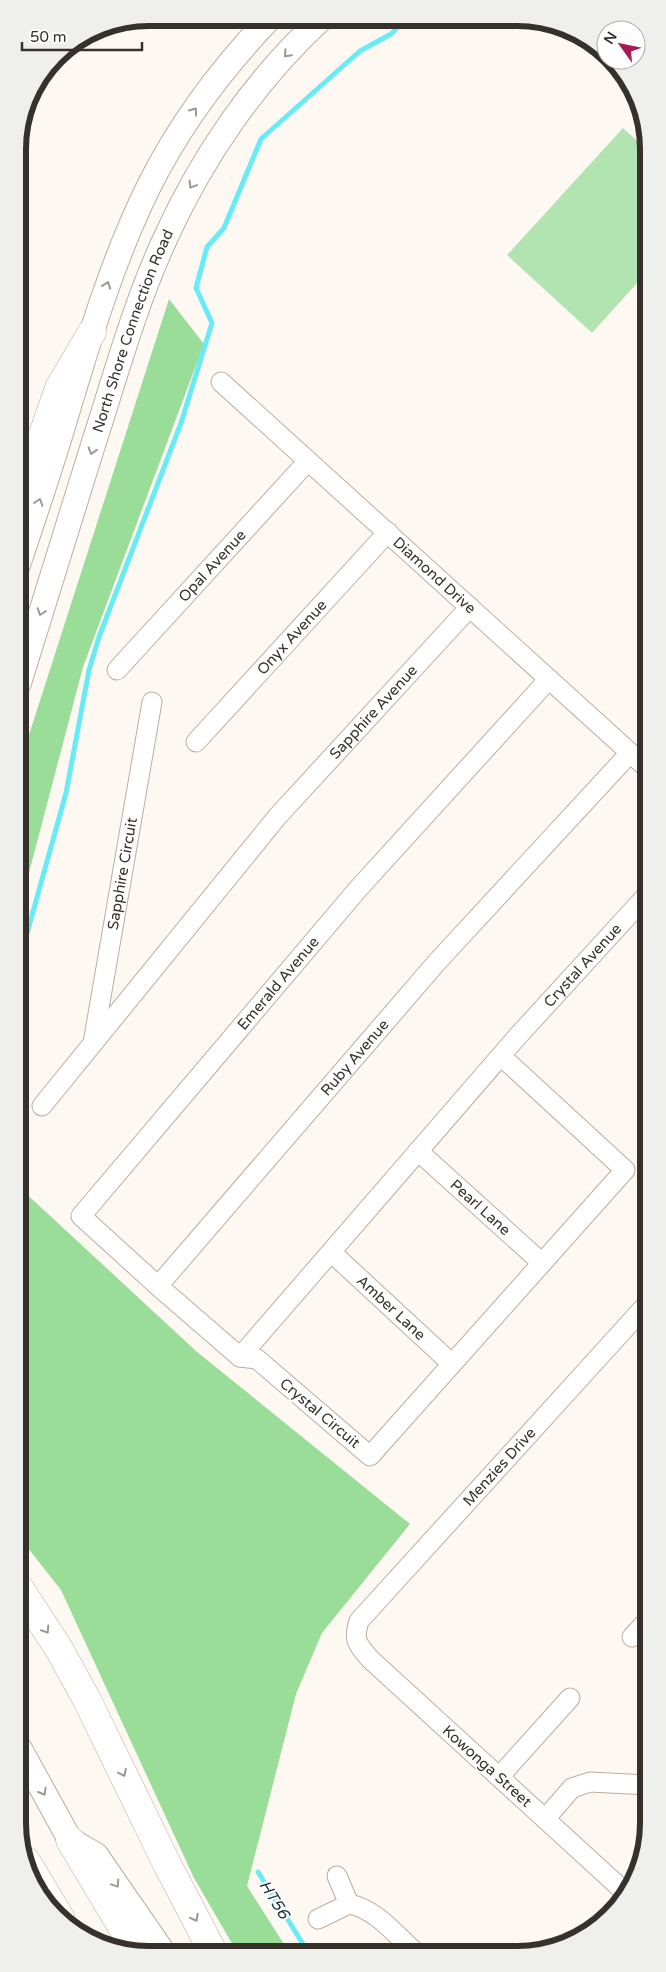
<svg xmlns="http://www.w3.org/2000/svg" width="666" height="1972" font-family="'Varela Round',sans-serif">
	<style>
		.green { fill: #b2e4b1 }
		.forest { fill: #9add99 }
		.lines { fill: none; stroke-linecap: round; stroke-linejoin: round }
		.stream { stroke: #68ebf7; stroke-width: 5 }
		.minor-casing { stroke: #bcada1; stroke-width: 21 }
		.major-casing { stroke: #bcada1; stroke-width: 26 }
		.highway-casing { stroke: #bcada1; stroke-width: 29 }
		.minor { stroke: #fff; stroke-width: 19 }
		.major { stroke: #fff; stroke-width: 24 }
		.highway { stroke: #fff; stroke-width: 28 }
		.oneway { stroke: #9b9896 }
		.labels { text-anchor: middle; stroke-width: 4; stroke-linejoin: round; paint-order: stroke }
		.street-label { font-size: 15px; fill: #37312c; stroke: #fff }
		.water-label { font-size: 16px; font-style: italic; fill: #1b3234; stroke: #fff }
		.rim { fill: none; stroke: #37312c; stroke-width: 6 }
	</style>
	<rect width="100%" height="100%" fill="#fef8f3"/>
	<path class="green" d="M 623,128 L 646,149 L 646,273 L 592,333 L 507,255 Z"/>
	<path class="forest" d="M 169,299 L 204,344 L 83,667 L 19,911 L 19,766 Z
		M 19,1187 L 196,1351 L 410,1524 L 322,1633 L 296,1694 L 247,1886 L 289,1952 L 237,1952 L 194,1878 L 61,1590 L 20,1538 Z"/>
	<g class="lines">
		<path class="stream" d="M 19,962 L 66,793 L 89,670 L 99,637 L 181,423 L 212,323 L 196,288 L 207,247 L 224,228 L 261,139 L 360,51 L 391,34 L 406,19
			M 258,1872 L 308,1952"/>
		<defs>
			<g id="minor">
				<path id="s1" d="M 221,382 L 647,768"/>
				<path id="s2" d="M 117,670 L 308,461"/>
				<path id="s3" d="M 196,742 L 388,532"/>
				<path id="s4" d="M 93,1043 L 152,702"/>
				<path id="s5" d="M 501,1056 L 625,1170 L 370,1456 L 257,1359 L 240,1357 L 517,1037 L 647,895"/>
				<path id="s6" d="M 42,1106 L 277,817 L 470,607"/>
				<path id="s7" d="M 418,1151 L 542,1263"/>
				<path id="s8" d="M 331,1252 L 452,1364"/>
				<path id="s9" d="M 158,1286 L 81,1216 L 358,889 L 549,679"/>
				<path id="s10" d="M 240,1357 L 158,1286 L 437,962 L 630,753"/>
				<path d="M 632,1637 L 648,1620"/>
				<path d="M 499,1777 L 570,1698"/>
				<path d="M 545,1819 L 572,1788 L 590,1782 L 648,1785"/>
				<path id="s11" d="M 626,1893 L 370,1659 C 357,1644 353,1640 359,1621 L 648,1303"/>
				<path d="M 349,1904 C 376,1909 395,1934 415,1952"/>
				<path d="M 318,1919 L 349,1904 L 337,1876"/>
			</g>
			<g id="major">
				<path d="M 18,565 C 35,514 52,464 67,413 C 90,336 113,259 149,186 C 180,124 222,68 270,18"/>
				<path id="s12" d="M 19,683 C 44,603 69,522 94,442 C 116,374 135,304 165,239 C 202,157 255,80 321,19"/>
				<path d="M 20,1749 L 70,1840 L 96,1855 L 163,1952"/>
			</g>
			<path id="highway" d="M 18,506 L 59,388 L 92,332
				M 20,1589 L 59,1649 L 86,1698 L 167,1864 L 213,1952
				M 70,1840 L 137,1952
				M 26,1861 L 61,1919"/>
		</defs>
		<use href="#minor" class="minor-casing"/>
		<use href="#major" class="major-casing"/>
		<use href="#highway" class="highway-casing"/>
		<use href="#minor" class="minor"/>
		<use href="#major" class="major"/>
		<use href="#highway" class="highway"/>
	</g>
	<defs><path id="oneway-chevron" d="M-2-3.5L2.5 0L-2 3.5" fill="none" stroke-width="1.6" stroke-linecap="round" stroke-linejoin="round" transform="scale(1.25)"/></defs>
	<g class="oneway">
		<use href="#oneway-chevron" transform="translate(287 54) rotate(133)"/>
		<use href="#oneway-chevron" transform="translate(194 111) rotate(-54)"/>
		<use href="#oneway-chevron" transform="translate(192 185) rotate(121)"/>
		<use href="#oneway-chevron" transform="translate(107 285) rotate(-70)"/>
		<use href="#oneway-chevron" transform="translate(92 451) rotate(107)"/>
		<use href="#oneway-chevron" transform="translate(39 502) rotate(-72)"/>
		<use href="#oneway-chevron" transform="translate(41 612) rotate(108)"/>
		<use href="#oneway-chevron" transform="translate(46 1630) rotate(57)"/>
		<use href="#oneway-chevron" transform="translate(123 1773) rotate(64)"/>
		<use href="#oneway-chevron" transform="translate(43 1792) rotate(61)"/>
		<use href="#oneway-chevron" transform="translate(116 1884) rotate(56)"/>
		<use href="#oneway-chevron" transform="translate(195 1918) rotate(62)"/>
	</g>
	<g class="labels">
		<g class="street-label">
			<text dy="5" stroke="none"><textPath href="#s12" startOffset="370">North Shore Connection Road</textPath></text>
			<text dy="5" stroke="none"><textPath href="#s2" startOffset="141">Opal Avenue</textPath></text>
			<text dy="5" stroke="none"><textPath href="#s1" startOffset="288">Diamond Drive</textPath></text>
			<text dy="5" stroke="none"><textPath href="#s3" startOffset="142">Onyx Avenue</textPath></text>
			<text dy="5" stroke="none"><textPath href="#s6" startOffset="515">Sapphire Avenue</textPath></text>
			<text dy="5" stroke="none"><textPath href="#s4" startOffset="172">Sapphire Circuit</textPath></text>
			<text dy="5" stroke="none"><textPath href="#s5" startOffset="1238">Crystal Avenue</textPath></text>
			<text dy="5" stroke="none"><textPath href="#s9" startOffset="409">Emerald Avenue</textPath></text>
			<text dy="5" stroke="none"><textPath href="#s10" startOffset="410">Ruby Avenue</textPath></text>
			<text dy="5" stroke="none"><textPath href="#s7" startOffset="84">Pearl Lane</textPath></text>
			<text dy="5" stroke="none"><textPath href="#s8" startOffset="82">Amber Lane</textPath></text>
			<text transform="translate(320 1413) rotate(40)" y="5">Crystal Circuit</text>
			<text dy="5" stroke="none"><textPath href="#s11" startOffset="598">Menzies Drive</textPath></text>
			<text transform="translate(487 1766) rotate(42)" y="5">Kowonga Street</text>
		</g>
		<g class="water-label">
			<text transform="translate(275 1899) rotate(58)" y="6">HT56</text>
		</g>
	</g>
	<path d="M0 0H666V1972H0ZM149 26H517A123 123 0 0 1 640 149V1823A123 123 0 0 1 517 1946H149A123 123 0 0 1 26 1823V149A123 123 0 0 1 149 26Z" fill="#efefee" fill-rule="evenodd"/>
	<path class="rim" d="M149 26H517A123 123 0 0 1 640 149V1823A123 123 0 0 1 517 1946H149A123 123 0 0 1 26 1823V149A123 123 0 0 1 149 26Z"/>
	<g transform="translate(621 45) rotate(303)"><circle r="24" fill="#ffffff" stroke="#afadab"/>
	<path d="M0-4L9 19L0 12L-9 19Z" fill="#a81857"/>
	<text y="-8" font-size="14" font-weight="bold" text-anchor="middle" fill="#37312c">N</text>
	</g>
	<path d="M22 42v8h120v-8" fill="none" stroke="#37312c" stroke-width="2.5"/>
	<text x="30" y="42" font-size="15" fill="#37312c" stroke="#ffffff" stroke-width="4" paint-order="stroke">50 m</text>
</svg>
